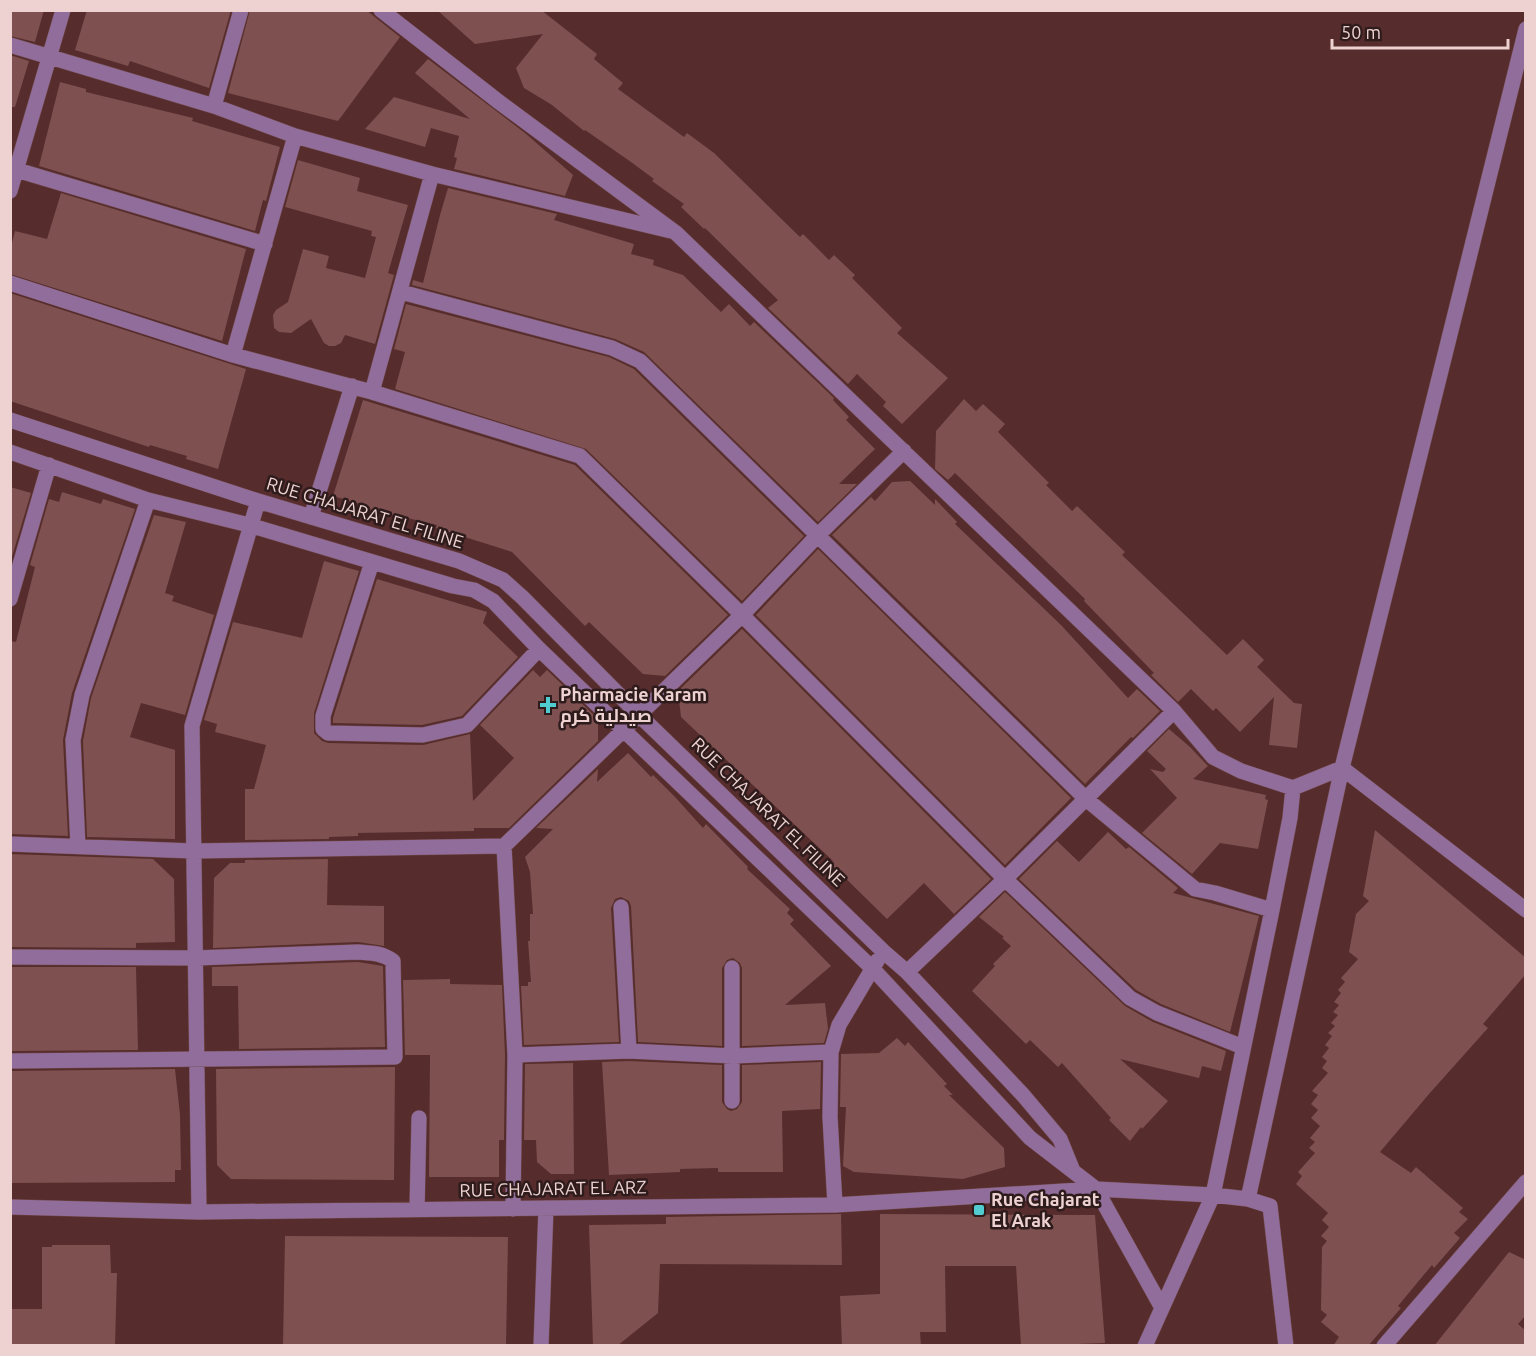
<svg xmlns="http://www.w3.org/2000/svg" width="1536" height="1356" font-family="Ubuntu,Cairo,sans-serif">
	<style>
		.building { fill: #7e5050 }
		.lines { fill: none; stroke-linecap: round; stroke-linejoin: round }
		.minor-casing { stroke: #714a4b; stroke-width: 16 }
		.minor { stroke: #916d9b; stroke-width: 15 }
		.poi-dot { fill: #51ccd1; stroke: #2e1b1b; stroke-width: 2 }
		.labels { text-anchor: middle; stroke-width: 5; stroke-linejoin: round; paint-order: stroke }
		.street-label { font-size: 18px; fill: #edd2d1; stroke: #2e1b1b }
		.poi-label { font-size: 18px; font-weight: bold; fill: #edd2d1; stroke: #2e1b1b; text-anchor: start }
	</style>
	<rect width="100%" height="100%" fill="#562c2d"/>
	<path class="building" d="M 10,10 L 44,10 L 35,42 L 10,36 Z
		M 87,10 L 231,10 L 209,88 L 130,61 L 128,66 L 75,50 Z
		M 250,10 L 366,10 L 400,37 L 338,121 L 228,93 Z
		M 437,10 L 541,10 L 597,54 L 594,59 L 623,83 L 618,89 L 684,137 L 687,133 L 714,153 L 800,237 L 803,234 L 829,260 L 834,255 L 855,275 L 852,278 L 902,328 L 897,333 L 948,378 L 902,424 L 883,406 L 886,402 L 857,374 L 848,384 L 768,308 L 778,300 L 705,228 L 704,229 L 681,207 L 684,204 L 652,181 L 654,179 L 631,162 L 585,130 L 584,131 L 552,105 L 524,88 L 516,68 L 543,34 L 475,44 Z
		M 10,55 L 29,61 L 15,107 L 10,107 Z
		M 428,59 L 525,133 L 573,175 L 565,196 L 454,169 L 457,158 L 454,157 L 459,136 L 431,128 L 425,147 L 365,129 L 394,97 L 470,119 L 415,73 Z
		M 60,82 L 86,89 L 86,92 L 193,118 L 192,121 L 280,147 L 266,201 L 263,200 L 255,231 L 39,166 Z
		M 298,160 L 360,178 L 357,191 L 408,205 L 388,273 L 394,275 L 375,344 L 345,335 L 341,343 L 335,346 L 329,346 L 324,343 L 311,319 L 291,333 L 279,332 L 274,328 L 273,315 L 276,310 L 288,302 L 303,249 L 329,256 L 326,268 L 365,278 L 376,237 L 371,236 L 372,231 L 285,207 Z
		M 448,188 L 557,214 L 554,220 L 634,244 L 631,254 L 654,260 L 653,265 L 683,275 L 721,312 L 729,304 L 750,326 L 754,322 L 834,398 L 833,400 L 849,417 L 846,420 L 875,449 L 839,484 L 857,484 L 818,522 L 644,352 L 615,339 L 412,285 L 413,280 L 423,283 L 440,215 Z
		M 61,193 L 246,249 L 222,341 L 10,274 L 10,251 L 15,231 L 47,239 Z
		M 10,293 L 246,369 L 218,469 L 186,459 L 187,456 L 150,445 L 149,447 L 10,401 Z
		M 406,304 L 609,357 L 634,369 L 804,536 L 742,601 L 586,449 L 395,389 L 405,352 L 394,349 Z
		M 964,399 L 976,411 L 983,404 L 1005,424 L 998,432 L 1049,483 L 1046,485 L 1072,511 L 1077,506 L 1125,552 L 1122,555 L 1227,655 L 1243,639 L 1264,660 L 1257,667 L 1294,703 L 1302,704 L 1297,748 L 1269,745 L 1274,697 L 1240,732 L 1216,708 L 1213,711 L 1191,689 L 1178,702 L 1151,675 L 1154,673 L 1084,601 L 1085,599 L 955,473 L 948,480 L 935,469 L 936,431 Z
		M 363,400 L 575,465 L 728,615 L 665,676 L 643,674 L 589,622 L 585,626 L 512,552 L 436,528 L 437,525 L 369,509 L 370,507 L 333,496 Z
		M 910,481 L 935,505 L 935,499 L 957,522 L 955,524 L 1061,625 L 1128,698 L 1137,689 L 1160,711 L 1133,738 L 1131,737 L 1085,784 L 832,535 L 871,497 L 875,501 L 892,482 Z
		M 10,487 L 31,493 L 11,560 L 10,559 Z
		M 62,492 L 101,504 L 103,499 L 135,509 L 72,693 L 63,740 L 68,836 L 10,834 L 10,641 L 16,642 L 35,567 L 30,565 L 49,499 L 59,502 Z
		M 154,515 L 186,522 L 165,593 L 174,596 L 172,601 L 214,615 L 185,715 L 141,703 L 130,737 L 175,750 L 175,839 L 87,837 L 83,741 L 91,698 Z
		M 818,549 L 1071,798 L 1005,865 L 756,615 Z
		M 324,561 L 359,571 L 314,713 L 314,733 L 322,741 L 328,743 L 423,745 L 470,734 L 473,801 L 514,758 L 480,725 L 533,670 L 540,677 L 547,670 L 598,719 L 598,741 L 509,828 L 474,828 L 474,831 L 358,833 L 358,836 L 329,837 L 329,839 L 245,840 L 245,789 L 254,789 L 266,745 L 215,732 L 217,724 L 204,720 L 233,622 L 302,638 Z
		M 377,579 L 487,612 L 483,623 L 518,657 L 462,716 L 422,725 L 333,723 L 333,718 Z
		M 742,629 L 991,879 L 954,914 L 924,883 L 887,919 L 830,863 L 833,861 L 681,717 L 678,691 Z
		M 1169,729 L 1190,747 L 1208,766 L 1193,779 L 1266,795 L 1265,799 L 1268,800 L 1258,849 L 1220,843 L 1192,874 L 1142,833 L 1177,798 L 1150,769 L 1163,772 L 1166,769 L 1147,751 Z
		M 628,753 L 651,777 L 653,775 L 676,798 L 703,828 L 706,824 L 748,867 L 747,869 L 790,909 L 787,913 L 794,920 L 790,924 L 831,966 L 785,1005 L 825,1003 L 828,1029 L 824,1043 L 742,1046 L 742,968 L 740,963 L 733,958 L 727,960 L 722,968 L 722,1046 L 638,1042 L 631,906 L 629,901 L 621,897 L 615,899 L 611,908 L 619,1042 L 524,1045 L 521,986 L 528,986 L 528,982 L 531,982 L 528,941 L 530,941 L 530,914 L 533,914 L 530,872 L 525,857 L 553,829 L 536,828 L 598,769 L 597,782 Z
		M 1375,830 L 1526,958 L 1526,974 L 1483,1024 L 1488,1028 L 1429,1094 L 1380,1152 L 1411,1173 L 1416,1167 L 1463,1208 L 1459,1212 L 1468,1219 L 1454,1233 L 1460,1238 L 1434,1268 L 1432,1265 L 1398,1306 L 1401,1308 L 1368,1346 L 1333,1346 L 1339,1337 L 1321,1322 L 1327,1315 L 1321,1310 L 1322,1247 L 1327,1241 L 1321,1236 L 1329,1227 L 1322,1220 L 1328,1213 L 1296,1184 L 1302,1176 L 1298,1172 L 1315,1153 L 1309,1148 L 1315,1142 L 1310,1138 L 1320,1126 L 1311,1118 L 1318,1110 L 1311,1104 L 1318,1095 L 1312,1091 L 1328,1073 L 1322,1068 L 1327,1061 L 1322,1057 L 1329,1048 L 1325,1045 L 1332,1036 L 1328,1033 L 1335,1026 L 1331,1023 L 1338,1015 L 1333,1012 L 1339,1005 L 1334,1002 L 1341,993 L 1338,990 L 1345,982 L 1341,978 L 1358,959 L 1349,952 L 1356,914 L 1369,901 L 1363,896 Z
		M 1108,832 L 1126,849 L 1129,847 L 1178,888 L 1173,893 L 1259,916 L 1230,1032 L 1161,1004 L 1136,990 L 1019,879 L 1057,841 L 1079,862 Z
		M 10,854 L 153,859 L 174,879 L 175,942 L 136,943 L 136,948 L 10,947 Z
		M 328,859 L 327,905 L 384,906 L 384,946 L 358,942 L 213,948 L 214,878 L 230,863 L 245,863 L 245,860 Z
		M 1005,892 L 1125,1006 L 1153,1022 L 1226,1051 L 1221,1071 L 1202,1066 L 1199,1078 L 1120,1059 L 1168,1101 L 1142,1129 L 1141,1127 L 1130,1141 L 1109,1120 L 1111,1118 L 1062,1063 L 1058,1067 L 1030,1040 L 1026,1044 L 972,991 L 995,966 L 993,964 L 1011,946 L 1002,938 L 1004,937 L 979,917 Z
		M 358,962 L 383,966 L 385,1047 L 239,1049 L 238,986 L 212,986 L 212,967 Z
		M 10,967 L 136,967 L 138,1050 L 10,1051 Z
		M 450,979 L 450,984 L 502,985 L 505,1055 L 504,1140 L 499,1140 L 499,1177 L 429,1177 L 430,1055 L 405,1055 L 403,980 Z
		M 897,1038 L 905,1046 L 908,1042 L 947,1084 L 944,1086 L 953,1095 L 949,1095 L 1004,1148 L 1005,1167 L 963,1179 L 854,1172 L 843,1166 L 846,1107 L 840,1107 L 841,1054 L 879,1053 Z
		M 629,1061 L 722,1065 L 722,1102 L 727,1109 L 731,1111 L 737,1109 L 742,1102 L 742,1065 L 821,1062 L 820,1109 L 782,1111 L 783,1172 L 718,1172 L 718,1168 L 680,1169 L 680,1172 L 609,1175 L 602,1062 Z
		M 573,1063 L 574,1174 L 551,1174 L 537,1162 L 536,1140 L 524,1140 L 525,1064 Z
		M 395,1067 L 394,1180 L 231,1179 L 217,1165 L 216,1069 Z
		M 175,1069 L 180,1115 L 181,1170 L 175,1170 L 175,1182 L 10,1183 L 10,1071 Z
		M 841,1214 L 842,1265 L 660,1264 L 658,1313 L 617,1346 L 593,1346 L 589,1225 L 666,1224 L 666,1217 Z
		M 880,1214 L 1095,1215 L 1105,1343 L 1021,1346 L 1016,1266 L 945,1266 L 946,1332 L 920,1332 L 921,1346 L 842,1346 L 840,1296 L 880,1294 Z
		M 285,1236 L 508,1237 L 506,1346 L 283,1346 Z
		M 52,1245 L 110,1245 L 111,1273 L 117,1273 L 115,1346 L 10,1346 L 10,1309 L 42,1309 L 42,1247 L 52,1247 Z
		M 1509,1252 L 1526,1260 L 1526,1315 L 1518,1324 L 1526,1331 L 1526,1346 L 1434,1346 Z"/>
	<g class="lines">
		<defs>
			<path id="minor" d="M 381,10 L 499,102 L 676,233 L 1174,711 L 1213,757 L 1241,771 L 1293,788
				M 10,45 L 214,106 L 295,136 L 432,174 L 671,231
				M 214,106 L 241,10
				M 10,168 L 265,244
				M 10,191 L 63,10
				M 10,283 L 233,355 L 372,392 L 580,456 L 742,615 L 1005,879 L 1130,998 L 1157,1013 L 1243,1047
				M 401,292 L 612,348 L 640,361 L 1086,799 L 1195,889 L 1215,893 L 1272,910
				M 233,355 L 295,136
				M 372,392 L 432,174
				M 10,420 L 258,501 L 459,561 L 503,580 L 522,597 L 638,714 L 884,952 L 907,972 L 1023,1095 L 1060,1139 L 1073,1171
				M 10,452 L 148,500 L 249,525 L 453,586 L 474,590 L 493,601 L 539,649 L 872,968 L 1030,1138 L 1096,1189 L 1161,1306
				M 311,517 L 352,386
				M 372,562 L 323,716 L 323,729 L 328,733 L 423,735 L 467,725 L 539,649
				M 10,599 L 49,465
				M 10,844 L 193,851 L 504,846 L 742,615 L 817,536 L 904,451
				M 78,846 L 73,740 L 82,695 L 148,500
				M 504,846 L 515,1055 L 513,1209
				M 621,907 L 629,1051
				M 10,957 L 196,958 L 358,952 C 372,953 382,953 393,961 L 395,1057 L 10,1061
				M 907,972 L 1005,879 L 1174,711
				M 515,1055 L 629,1051 L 733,1056 L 831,1052
				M 732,1101 L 732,968
				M 1248,1199 L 1342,768 L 1526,29
				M 835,1205 L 830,1117 L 831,1052 L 839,1025 L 877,961
				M 10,1207 L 199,1212 L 835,1205 L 1096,1189 L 1213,1195 L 1248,1199 L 1270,1206 L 1286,1346
				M 417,1210 L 419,1118
				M 199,1212 L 192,726 L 258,501
				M 541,1346 L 546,1208
				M 1145,1346 L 1213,1195 L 1272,910 L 1290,818 L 1293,788 L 1342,768 L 1526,910
				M 1384,1346 L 1526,1182"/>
		</defs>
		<use href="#minor" class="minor-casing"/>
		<use href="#minor" class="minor"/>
	</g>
	<g class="poi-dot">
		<path d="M545 696h6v6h6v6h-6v6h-6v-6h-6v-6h6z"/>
		<rect x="973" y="1204" width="12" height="12" rx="3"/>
	</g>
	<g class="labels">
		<g class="street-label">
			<text transform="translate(365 513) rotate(17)" y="6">RUE CHAJARAT EL FILINE</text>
			<text transform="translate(768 812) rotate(44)" y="6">RUE CHAJARAT EL FILINE</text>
			<text transform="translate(553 1189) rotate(-1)" y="6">RUE CHAJARAT EL ARZ</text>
		</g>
		<g class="poi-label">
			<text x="560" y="701">Pharmacie Karam<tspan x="560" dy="21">صيدلية كرم</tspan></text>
			<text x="991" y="1206">Rue Chajarat<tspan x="991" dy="21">El Arak</tspan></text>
		</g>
	</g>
	<rect width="1536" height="1356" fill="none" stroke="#edd2d1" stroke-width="24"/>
	<path d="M1332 39v9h176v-9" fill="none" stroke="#edd2d1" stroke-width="3"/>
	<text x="1341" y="39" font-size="18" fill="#edd2d1" stroke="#2e1b1b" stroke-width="4.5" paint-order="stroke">50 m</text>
</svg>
